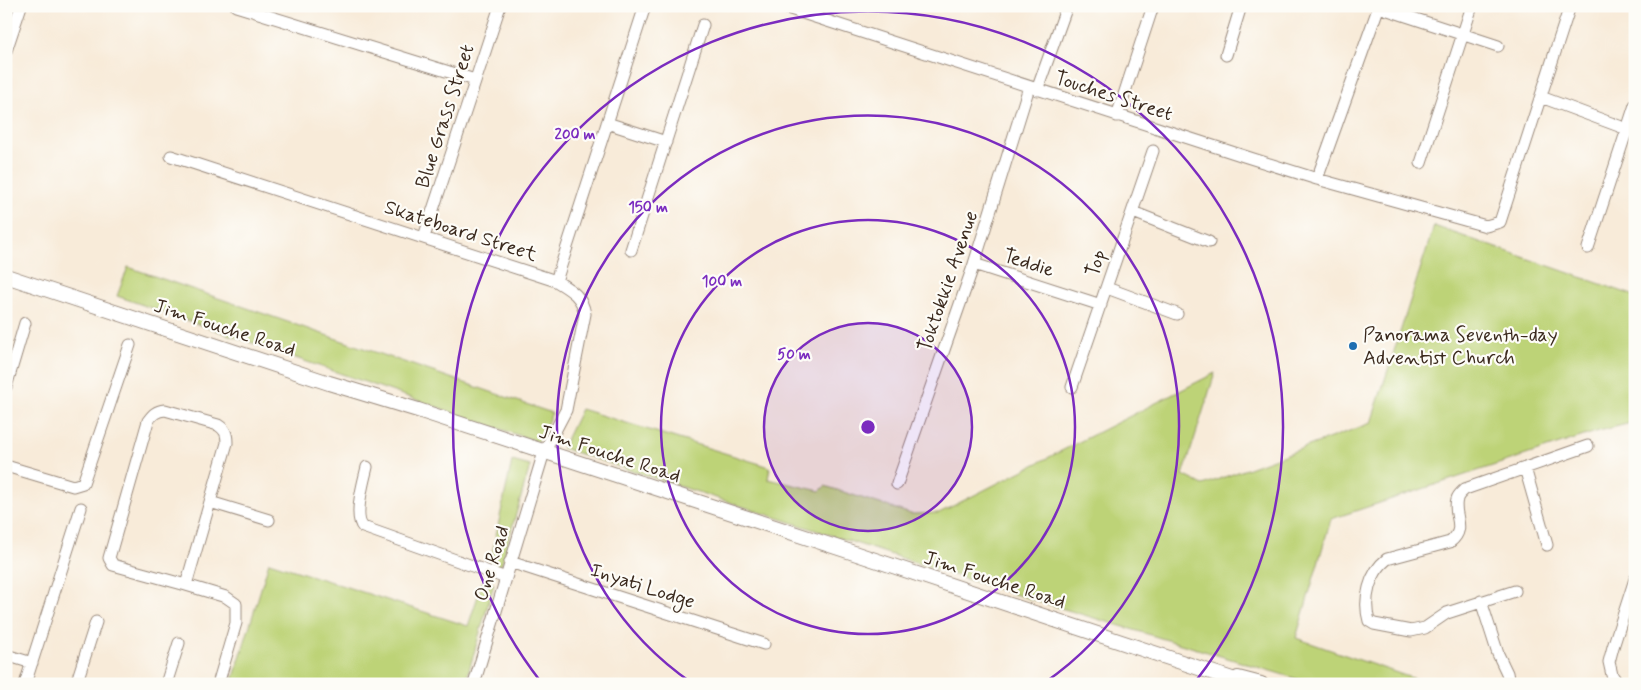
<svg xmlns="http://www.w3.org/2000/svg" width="1641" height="690" font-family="Mynerve,sans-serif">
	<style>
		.green { fill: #bdd377; stroke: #7c7e4a }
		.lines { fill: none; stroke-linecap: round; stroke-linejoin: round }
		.minor-casing { stroke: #9a8a7c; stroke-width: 13 }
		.tertiary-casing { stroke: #9a8a7c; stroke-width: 16 }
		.minor { stroke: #fff; stroke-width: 11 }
		.tertiary { stroke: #fff; stroke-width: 14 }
		.ring { fill: none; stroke: #7b2cbf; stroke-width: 2.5 }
		.poi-dot { fill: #1f6fb2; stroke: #fdfcf7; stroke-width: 2 }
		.labels { text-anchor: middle; stroke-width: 4.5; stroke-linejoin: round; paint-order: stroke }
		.street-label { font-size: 20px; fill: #3b2a1e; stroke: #fdfcf7 }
		.poi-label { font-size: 20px; fill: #3b2a1e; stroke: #fdfcf7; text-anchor: start }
		.centre { fill: #7b2cbf; stroke: #fdfcf7; stroke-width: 2.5 }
		.ring-label { font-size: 15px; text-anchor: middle; font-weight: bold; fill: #7b2cbf; stroke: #fdfcf7; stroke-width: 4.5; stroke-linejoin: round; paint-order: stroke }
	</style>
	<rect width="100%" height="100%" fill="#fdfcf7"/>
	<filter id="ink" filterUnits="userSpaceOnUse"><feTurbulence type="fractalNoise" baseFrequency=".02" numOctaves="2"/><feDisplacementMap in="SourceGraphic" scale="10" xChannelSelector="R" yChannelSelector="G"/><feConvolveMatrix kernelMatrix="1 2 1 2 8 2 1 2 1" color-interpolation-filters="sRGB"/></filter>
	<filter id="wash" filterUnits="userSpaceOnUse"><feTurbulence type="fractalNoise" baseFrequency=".0096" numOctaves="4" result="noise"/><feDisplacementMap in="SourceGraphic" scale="20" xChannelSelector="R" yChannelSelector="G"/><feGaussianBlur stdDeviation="1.12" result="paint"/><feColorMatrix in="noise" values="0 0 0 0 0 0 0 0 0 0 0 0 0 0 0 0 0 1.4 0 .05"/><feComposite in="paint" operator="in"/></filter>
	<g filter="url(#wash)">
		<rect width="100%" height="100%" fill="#f8ebd9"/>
		<path class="green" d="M 1434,226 L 1635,296 L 1635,422 L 1599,431 L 1331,519 L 1296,638 L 1429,684 L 1314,684 L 994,588 L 562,448 L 581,409 L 770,467 L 768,479 L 820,491 L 825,486 L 911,514 L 939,513 L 1215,373 L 1183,475 L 1203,485 L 1371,423 Z
			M 128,267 L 552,413 L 538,442 L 117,296 Z
			M 512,461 L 530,466 L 501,566 L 490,563 Z
			M 269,562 L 468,626 L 483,581 L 494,584 L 465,684 L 232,684 Z"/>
	</g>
	<g filter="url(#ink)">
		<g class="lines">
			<defs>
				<path id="minor" d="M 236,6 L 475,80
					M 781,6 L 1247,157 L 1317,179 L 1486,226 L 1500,222 L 1570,6
					M 1379,7 L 1498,46
					M 6,51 L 21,6
					M 1226,55 L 1241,6
					M 1037,90 L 1067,6
					M 1541,97 L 1635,132
					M 1117,116 L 1153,6
					M 607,123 L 666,142
					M 171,156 L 556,281 C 571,290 582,296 585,314 L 566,410 L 544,452 L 474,684
					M 1421,163 L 1472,6
					M 1317,179 L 1379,6
					M 1133,212 L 1209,242
					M 424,237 L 500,6
					M 1588,248 L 1635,105
					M 631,250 L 703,25
					M 974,264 L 1101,305
					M 556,281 L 645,6
					M 1107,288 L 1177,314
					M 6,387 L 25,323
					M 1072,387 L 1153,151
					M 6,466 L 73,486 L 83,483 L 130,345
					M 367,467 C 364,480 353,517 363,527 L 506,578
					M 1525,468 L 1547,545
					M 897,484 L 974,264 L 1029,87
					M 210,502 L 269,520
					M 510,562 L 764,644
					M 186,585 L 227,443 C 227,435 226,430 218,425 L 165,410 C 156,411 153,414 148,421 L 109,558 L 113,565 L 186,585 L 226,597 L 236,604 L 236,623 L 218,684
					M 1515,591 L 1447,613 L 1425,628 L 1411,631 L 1374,624 L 1369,621 C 1363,600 1369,573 1387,559 L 1450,542 C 1468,528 1452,515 1457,499 C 1458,495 1462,492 1465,489 L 1588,446
					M 1481,601 L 1498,654 L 1507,673 L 1509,684
					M 6,655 L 32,663
					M 25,684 L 81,508
					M 76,684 L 96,622
					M 166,684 L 179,643
					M 1618,684 L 1612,675 L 1609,662 L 1613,647 L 1635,579"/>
				<path id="tertiary" d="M 6,276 L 329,383 L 418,410 L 848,551 L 1247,684
					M 1238,678 L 1261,684"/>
			</defs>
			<use href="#minor" class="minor-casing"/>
			<use href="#tertiary" class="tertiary-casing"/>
			<use href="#minor" class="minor"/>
			<use href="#tertiary" class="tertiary"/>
		</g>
	</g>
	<circle cx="868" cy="427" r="104" fill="#7b2cbf" fill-opacity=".12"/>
	<g class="ring">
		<circle cx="868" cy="427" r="104"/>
		<circle cx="868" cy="427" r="207"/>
		<path d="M692 683A311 311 0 1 1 1044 683"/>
		<path d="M541 682A415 415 0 1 1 1195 682"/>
	</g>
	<circle class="poi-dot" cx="1353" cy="346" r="5"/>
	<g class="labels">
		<g class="street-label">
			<text transform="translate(1114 95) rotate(18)" y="7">Touches Street</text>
			<text transform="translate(444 116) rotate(-72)" y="7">Blue Grass Street</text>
			<text transform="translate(461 230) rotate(18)" y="7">Skateboard Street</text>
			<text transform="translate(1029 262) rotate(18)" y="7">Teddie</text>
			<text transform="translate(1095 263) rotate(-71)" y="7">Top</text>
			<text transform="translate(947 281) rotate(-71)" y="7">Toktokkie Avenue</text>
			<text transform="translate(225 327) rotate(18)" y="7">Jim Fouche Road</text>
			<text transform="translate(610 453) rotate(18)" y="7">Jim Fouche Road</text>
			<text transform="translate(491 563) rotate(-73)" y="7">One Road</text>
			<text transform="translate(995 579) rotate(18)" y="7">Jim Fouche Road</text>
			<text transform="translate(643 585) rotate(18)" y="7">Inyati Lodge</text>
		</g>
		<g class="poi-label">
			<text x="1363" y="341">Panorama Seventh-day<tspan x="1363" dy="23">Adventist Church</tspan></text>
		</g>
	</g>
	<circle cx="868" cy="427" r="8" class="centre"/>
	<g class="ring-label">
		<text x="575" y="139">200 m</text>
		<text x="648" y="212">150 m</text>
		<text x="722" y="286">100 m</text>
		<text x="794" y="359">50 m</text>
	</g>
	<rect width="1641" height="690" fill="none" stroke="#fdfcf7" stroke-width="25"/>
</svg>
